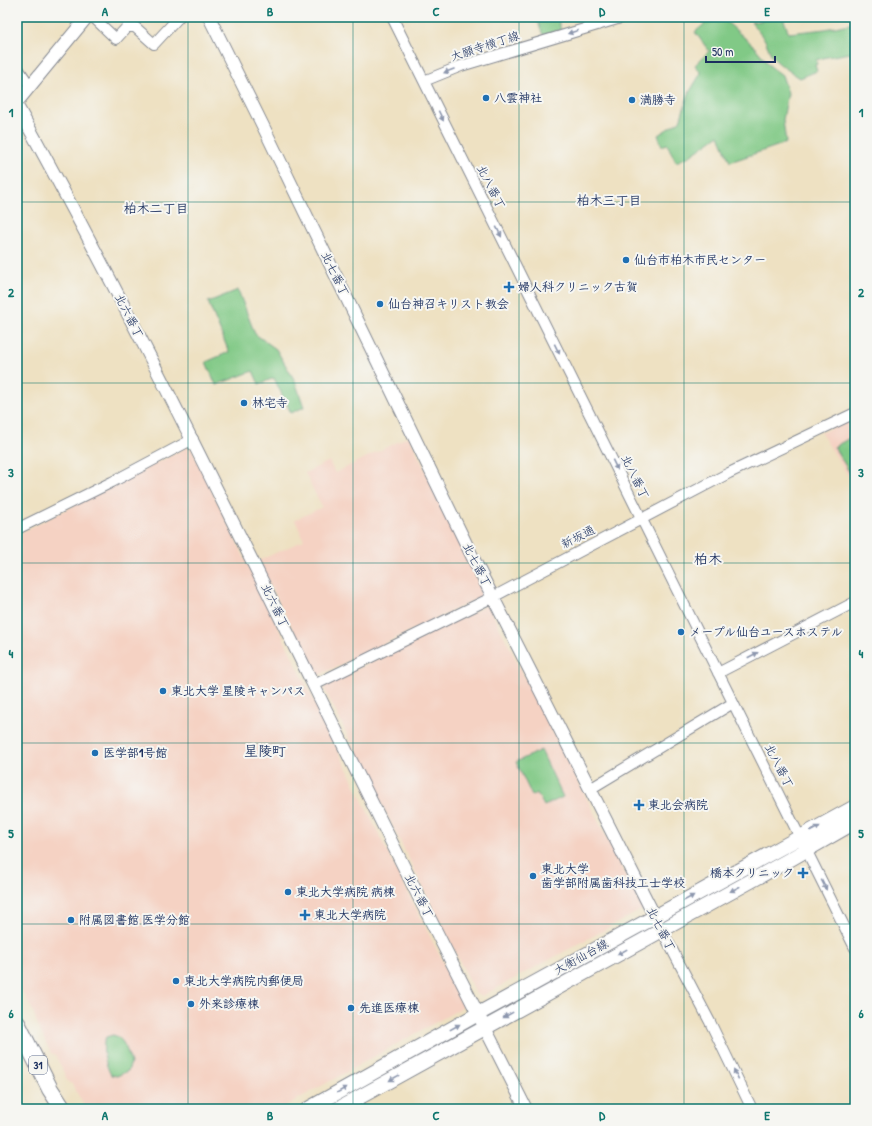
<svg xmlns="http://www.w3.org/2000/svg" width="872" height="1126" font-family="'Patrick Hand','Klee One',sans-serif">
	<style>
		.built { fill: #f5d2c3 }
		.green { fill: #81c986; stroke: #4e7c72 }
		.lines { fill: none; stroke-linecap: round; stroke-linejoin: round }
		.minor-casing { stroke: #848890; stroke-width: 12 }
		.tertiary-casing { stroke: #848890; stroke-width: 14 }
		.secondary-casing { stroke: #848890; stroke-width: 16 }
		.primary-casing { stroke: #848890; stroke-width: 18 }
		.minor { stroke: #fff; stroke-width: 10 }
		.tertiary { stroke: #fff; stroke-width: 12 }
		.secondary { stroke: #fff; stroke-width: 14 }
		.primary { stroke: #fff; stroke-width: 16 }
		.oneway { fill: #8d97ae }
		.grid { fill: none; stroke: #0f766e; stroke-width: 1; stroke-opacity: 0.55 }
		.poi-dot { fill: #1f6fb2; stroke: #f6f6f2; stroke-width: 1.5 }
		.labels { text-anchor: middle; stroke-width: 4; stroke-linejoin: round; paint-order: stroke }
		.shield { fill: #f6f6f2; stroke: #5d6b8a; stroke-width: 1 }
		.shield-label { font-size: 11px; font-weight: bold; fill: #1b2f5e }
		.street-label { font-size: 12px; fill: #1b2f5e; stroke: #f6f6f2 }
		.poi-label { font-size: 12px; font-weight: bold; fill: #1b2f5e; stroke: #f6f6f2; text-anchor: start }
		.neighbourhood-label { font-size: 13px; font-weight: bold; fill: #1b2f5e; stroke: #f6f6f2 }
		.quarter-label { font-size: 14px; font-weight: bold; fill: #1b2f5e; stroke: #f6f6f2 }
		.neatline { fill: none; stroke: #0f766e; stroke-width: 1.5 }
		.grid-label { font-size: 13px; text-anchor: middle; font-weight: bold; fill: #0f766e }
	</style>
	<rect width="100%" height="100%" fill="#f6f6f2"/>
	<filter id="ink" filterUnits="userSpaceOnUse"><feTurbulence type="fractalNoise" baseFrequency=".025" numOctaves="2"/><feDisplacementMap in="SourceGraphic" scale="8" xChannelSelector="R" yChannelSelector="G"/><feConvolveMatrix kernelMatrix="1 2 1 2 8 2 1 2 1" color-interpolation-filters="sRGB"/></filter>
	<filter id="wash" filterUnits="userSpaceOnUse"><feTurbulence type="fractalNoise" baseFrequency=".012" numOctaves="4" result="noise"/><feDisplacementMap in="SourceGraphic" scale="16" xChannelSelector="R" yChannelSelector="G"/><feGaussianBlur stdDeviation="0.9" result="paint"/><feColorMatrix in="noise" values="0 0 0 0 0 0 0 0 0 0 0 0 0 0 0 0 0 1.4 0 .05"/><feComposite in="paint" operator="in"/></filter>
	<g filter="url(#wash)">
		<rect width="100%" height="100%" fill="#eee1c2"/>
		<path class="built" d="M 855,417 L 855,487 L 821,433 Z
			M 409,436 L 484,593 L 481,597 L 317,676 L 258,561 L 304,540 L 295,520 L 322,507 L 305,473 L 329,461 L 335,473 Z
			M 190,446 L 385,847 L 465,1006 L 280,1109 L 86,1109 L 72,1084 L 68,1082 L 56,1056 L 51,1053 L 39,1029 L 33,1011 L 23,993 L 17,986 L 17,535 Z
			M 488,605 L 643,909 L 482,996 L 476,994 L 324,688 L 327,684 Z"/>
		<path class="green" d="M 536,17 L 557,17 L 561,30 L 543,35 Z
			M 713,17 L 721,17 L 754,46 L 770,66 L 782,75 L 788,93 L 783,120 L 786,143 L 730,162 L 719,135 L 690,156 L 676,162 L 667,144 L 662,146 L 658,135 L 680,121 L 689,93 L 701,73 L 695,65 L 709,51 L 695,32 Z
			M 783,18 L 789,33 L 825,29 L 855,23 L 855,56 L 852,57 L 851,53 L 827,57 L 816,60 L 817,64 L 815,65 L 817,71 L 800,78 L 782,66 L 772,57 L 765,40 L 751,22 Z
			M 238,290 L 255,334 L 276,349 L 295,381 L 304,407 L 291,413 L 274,378 L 259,384 L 253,371 L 216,385 L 206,362 L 229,352 L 208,302 Z
			M 853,436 L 855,441 L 855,481 L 834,447 Z
			M 541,750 L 563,797 L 544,806 L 537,793 L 532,796 L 516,762 Z
			M 113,1035 C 124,1037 128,1053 131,1063 L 128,1071 L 117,1076 L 111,1075 C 106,1066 100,1047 106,1037 Z"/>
	</g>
	<g filter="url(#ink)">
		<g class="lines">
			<defs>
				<path id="minor" d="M 93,17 L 116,39 L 127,27 L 135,27 L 154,44 L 179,17
					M 392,17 L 855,948
					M 17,67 L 30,86
					M 424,81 L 461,66 L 624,17
					M 17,529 L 112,482 L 193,439
					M 718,673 L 855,602
					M 314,685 L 493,597 L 729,473 L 855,413
					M 590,789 L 733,703
					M 655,917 L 710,1022 L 752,1109"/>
				<path id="tertiary" d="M 209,17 L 263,126 L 472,556 L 655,917
					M 17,102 L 87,17
					M 17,106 C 122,295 217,490 313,684 C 383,826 454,968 526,1109"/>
				<path id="secondary" d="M 308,1109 L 478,1014 L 855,807
					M 338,1109 L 787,861 L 855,822"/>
				<path id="primary" d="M 17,1023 L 50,1089 L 63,1109"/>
			</defs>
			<use href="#minor" class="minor-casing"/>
			<use href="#tertiary" class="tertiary-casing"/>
			<use href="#secondary" class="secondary-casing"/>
			<use href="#primary" class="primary-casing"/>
			<use href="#minor" class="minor"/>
			<use href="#tertiary" class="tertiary"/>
			<use href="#secondary" class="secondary"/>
			<use href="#primary" class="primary"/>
		</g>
		<defs><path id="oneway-solid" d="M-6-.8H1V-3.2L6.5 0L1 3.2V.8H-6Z"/></defs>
		<g class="oneway">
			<use href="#oneway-solid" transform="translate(573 32) rotate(163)"/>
			<use href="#oneway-solid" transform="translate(449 71) rotate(159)"/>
			<use href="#oneway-solid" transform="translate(441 116) rotate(64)"/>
			<use href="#oneway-solid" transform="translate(499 232) rotate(63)"/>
			<use href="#oneway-solid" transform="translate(557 349) rotate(64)"/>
			<use href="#oneway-solid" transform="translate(615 465) rotate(64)"/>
			<use href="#oneway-solid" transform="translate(753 655) rotate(-27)"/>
			<use href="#oneway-solid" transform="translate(815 829) rotate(-29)"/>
			<use href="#oneway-solid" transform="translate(824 885) rotate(63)"/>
			<use href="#oneway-solid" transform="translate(735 889) rotate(152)"/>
			<use href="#oneway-solid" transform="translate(689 898) rotate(-29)"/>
			<use href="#oneway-solid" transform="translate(622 952) rotate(151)"/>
			<use href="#oneway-solid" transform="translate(508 1015) rotate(151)"/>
			<use href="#oneway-solid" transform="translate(455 1027) rotate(-29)"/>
			<use href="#oneway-solid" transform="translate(736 1074) rotate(-116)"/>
			<use href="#oneway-solid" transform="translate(394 1078) rotate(151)"/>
			<use href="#oneway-solid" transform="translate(342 1090) rotate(-29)"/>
		</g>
	</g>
	<path class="grid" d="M 188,17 L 188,1109M 353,17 L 353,1109M 519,17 L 519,1109M 684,17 L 684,1109M 17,202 L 855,202M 17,383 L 855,383M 17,563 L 855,563M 17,743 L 855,743M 17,924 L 855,924"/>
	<g class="poi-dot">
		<circle cx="486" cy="98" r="4"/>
		<circle cx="632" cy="100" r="4"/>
		<circle cx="626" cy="260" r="4"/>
		<path d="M507 281h4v4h4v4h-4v4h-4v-4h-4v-4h4z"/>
		<circle cx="380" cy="304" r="4"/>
		<circle cx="244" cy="403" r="4"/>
		<circle cx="681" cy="632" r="4"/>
		<circle cx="163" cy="691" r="4"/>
		<circle cx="95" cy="753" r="4"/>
		<path d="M637 799h4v4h4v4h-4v4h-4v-4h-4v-4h4z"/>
		<path d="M801 867h4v4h4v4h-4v4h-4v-4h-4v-4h4z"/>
		<circle cx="533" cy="876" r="4"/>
		<circle cx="288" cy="892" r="4"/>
		<path d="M303 909h4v4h4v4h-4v4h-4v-4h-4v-4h4z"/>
		<circle cx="71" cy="920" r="4"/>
		<circle cx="176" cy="981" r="4"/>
		<circle cx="191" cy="1004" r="4"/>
		<circle cx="351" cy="1008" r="4"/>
	</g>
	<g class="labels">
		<rect class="shield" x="29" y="1056" width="18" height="18" rx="3"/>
		<g class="shield-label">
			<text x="38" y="1069">31</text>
		</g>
		<g class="street-label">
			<text transform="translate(485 46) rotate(-18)" y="4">大願寺横丁線</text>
			<text transform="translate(491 187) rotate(63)" y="4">北八番丁</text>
			<text transform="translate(335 274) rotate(64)" y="4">北七番丁</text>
			<text transform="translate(129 316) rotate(63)" y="4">北六番丁</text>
			<text transform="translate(635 477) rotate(64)" y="4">北八番丁</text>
			<text transform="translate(578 537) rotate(-27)" y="4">新坂通</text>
			<text transform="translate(477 565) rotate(63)" y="4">北七番丁</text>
			<text transform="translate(275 606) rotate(64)" y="4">北六番丁</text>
			<text transform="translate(779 766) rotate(63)" y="4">北八番丁</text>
			<text transform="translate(419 896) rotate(63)" y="4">北六番丁</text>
			<text transform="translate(661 929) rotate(63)" y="4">北七番丁</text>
			<text transform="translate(581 957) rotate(-29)" y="4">大衡仙台線</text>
		</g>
		<g class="poi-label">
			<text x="494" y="102">八雲神社</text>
			<text x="640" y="104">満勝寺</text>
			<text x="634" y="264">仙台市柏木市民センター</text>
			<text x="518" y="291">婦人科クリニック古賀</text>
			<text x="388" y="308">仙台神召キリスト教会</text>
			<text x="252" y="407">林宅寺</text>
			<text x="689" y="636">メープル仙台ユースホステル</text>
			<text x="171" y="695">東北大学 星陵キャンパス</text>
			<text x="103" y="757">医学部1号館</text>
			<text x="648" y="809">東北会病院</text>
			<text x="541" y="873">東北大学<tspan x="541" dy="14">歯学部附属歯科技工士学校</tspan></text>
			<text x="794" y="877" text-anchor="end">橋本クリニック</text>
			<text x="296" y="896">東北大学病院 病棟</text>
			<text x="314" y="919">東北大学病院</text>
			<text x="79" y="924">附属図書館 医学分館</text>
			<text x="184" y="985">東北大学病院内郵便局</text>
			<text x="199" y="1008">外来診療棟</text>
			<text x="359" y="1012">先進医療棟</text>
		</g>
		<g class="neighbourhood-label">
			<text x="609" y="205">柏木三丁目</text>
			<text x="156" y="213">柏木二丁目</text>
		</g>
		<g class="quarter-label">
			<text x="708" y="564">柏木</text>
			<text x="265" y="756">星陵町</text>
		</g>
	</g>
	<rect width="872" height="1126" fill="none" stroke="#f6f6f2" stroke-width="44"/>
	<path d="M706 56v6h69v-6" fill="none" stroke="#1b2f5e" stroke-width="2"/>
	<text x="712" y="56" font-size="12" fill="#1b2f5e" stroke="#f6f6f2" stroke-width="3" paint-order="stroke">50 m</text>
	<rect x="22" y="22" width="828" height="1082" class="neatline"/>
	<g class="grid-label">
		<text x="105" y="16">A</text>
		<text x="270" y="16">B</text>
		<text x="436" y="16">C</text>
		<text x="602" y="16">D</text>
		<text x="767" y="16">E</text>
		<text x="11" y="117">1</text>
		<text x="861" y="117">1</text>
		<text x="11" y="297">2</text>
		<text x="861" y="297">2</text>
		<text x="11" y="477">3</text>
		<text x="861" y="477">3</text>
		<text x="11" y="658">4</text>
		<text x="861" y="658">4</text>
		<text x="11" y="838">5</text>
		<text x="861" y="838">5</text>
		<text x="11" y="1018">6</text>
		<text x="861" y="1018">6</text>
		<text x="105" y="1120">A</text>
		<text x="270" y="1120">B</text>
		<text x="436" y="1120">C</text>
		<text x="602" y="1120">D</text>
		<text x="767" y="1120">E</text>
	</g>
</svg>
